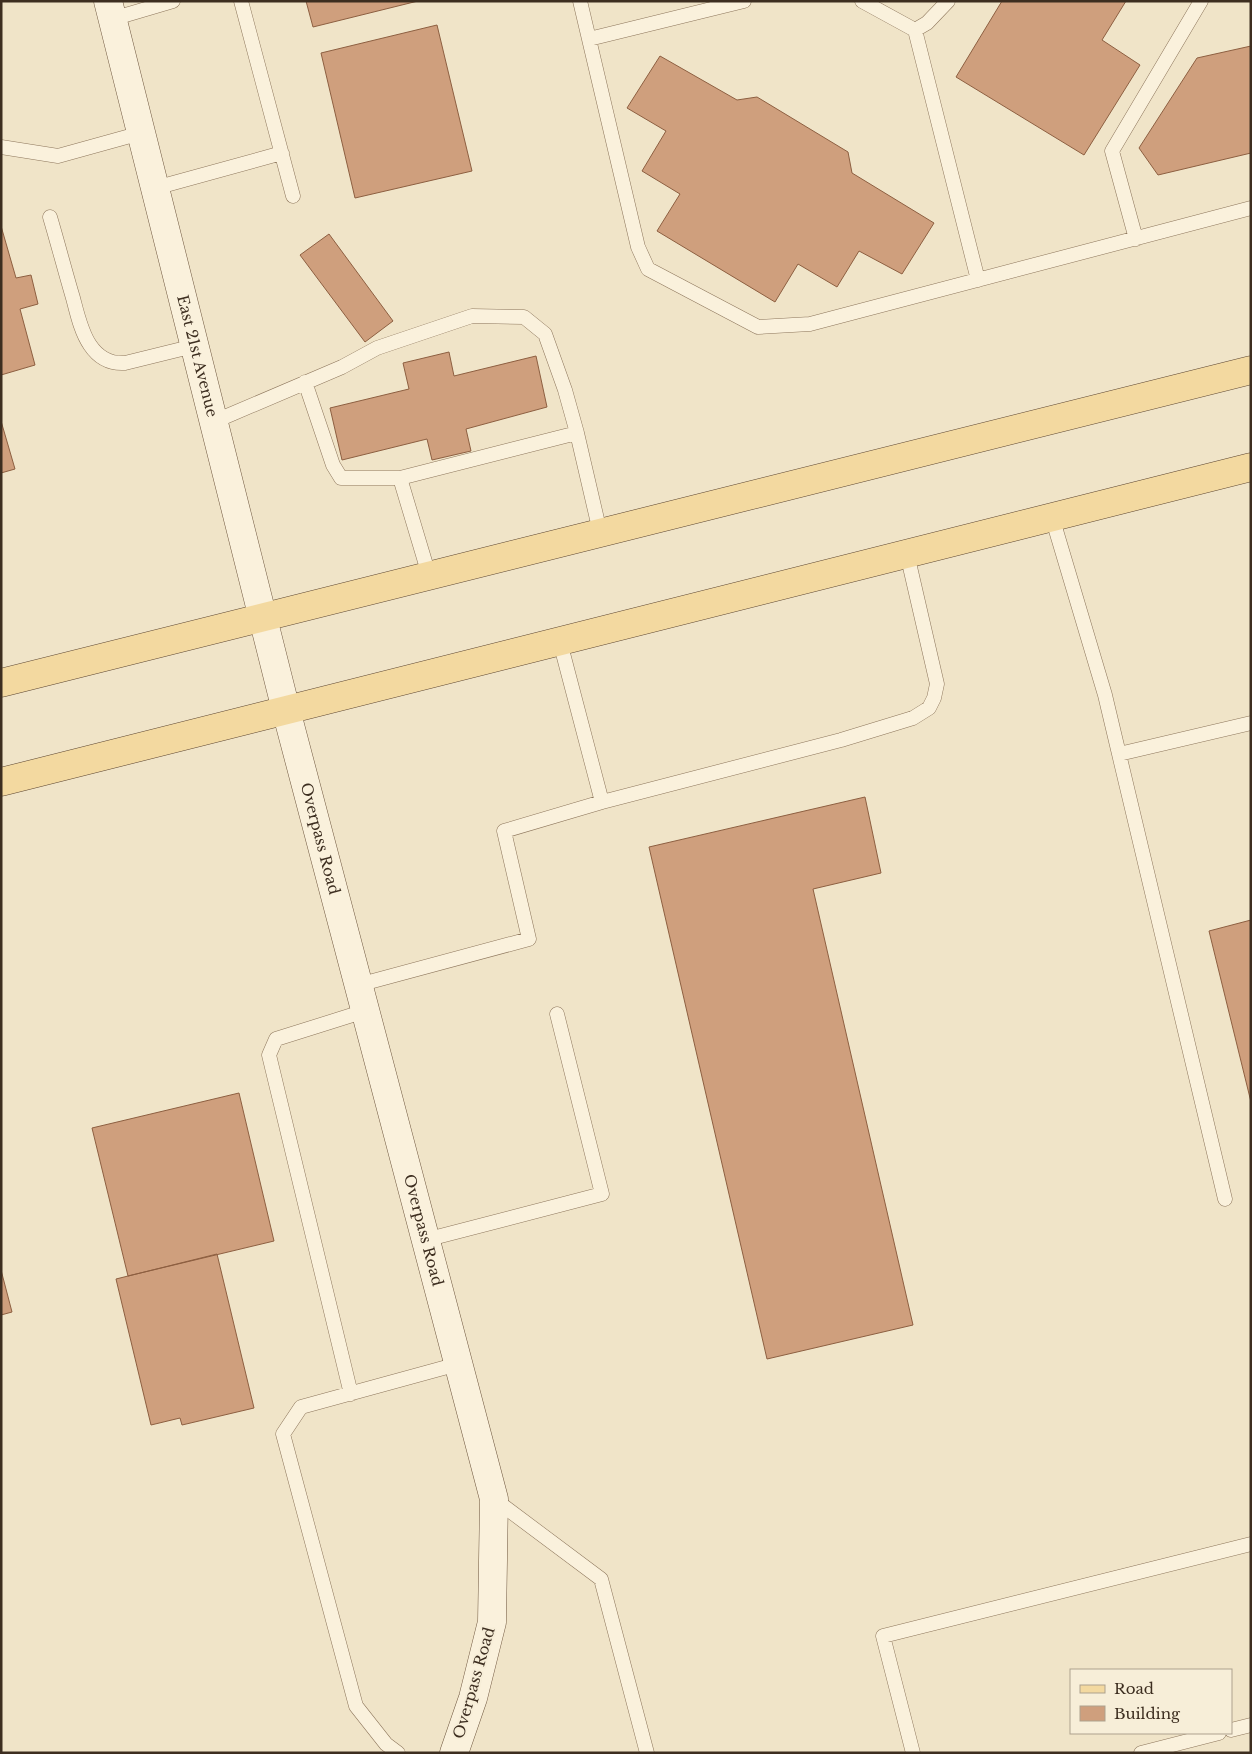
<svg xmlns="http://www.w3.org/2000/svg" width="1252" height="1754" font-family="'Libre Baskerville',serif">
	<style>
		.building { fill: #cf9f7d; stroke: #8d5f41 }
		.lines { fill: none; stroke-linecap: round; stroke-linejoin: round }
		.service-casing { stroke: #8d765c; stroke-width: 15 }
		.secondary-casing { stroke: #6f573f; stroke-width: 29 }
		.primary-casing { stroke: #5b4430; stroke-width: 29 }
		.service { stroke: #faf1dc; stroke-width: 14 }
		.secondary { stroke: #faf1dc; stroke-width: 28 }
		.primary { stroke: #f3d9a0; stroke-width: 28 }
		.labels { text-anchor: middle; stroke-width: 4; stroke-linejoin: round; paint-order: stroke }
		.street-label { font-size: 15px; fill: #3d2e20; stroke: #f7eed8 }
	</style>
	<rect width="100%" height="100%" fill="#f0e4c8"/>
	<path class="building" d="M 306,1 L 418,1 L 313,27 Z
		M 1002,1 L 1126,1 L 1102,40 L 1140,65 L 1084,155 L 956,77 Z
		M 437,25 L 472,171 L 355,198 L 321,53 Z
		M 1251,46 L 1251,153 L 1158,175 L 1139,148 L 1197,58 Z
		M 660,56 L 737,100 L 757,97 L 848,152 L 852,173 L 934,223 L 902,274 L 859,251 L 837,287 L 798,264 L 775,302 L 657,231 L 680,194 L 642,171 L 666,131 L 627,108 Z
		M 1,226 L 16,278 L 31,275 L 38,304 L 20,309 L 35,365 L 1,375 Z
		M 329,234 L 393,321 L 365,342 L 300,255 Z
		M 449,352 L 454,376 L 536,356 L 547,407 L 466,429 L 471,451 L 432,460 L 427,439 L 342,460 L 330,408 L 409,389 L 403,363 Z
		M 1,421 L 15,469 L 1,473 Z
		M 865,797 L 881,873 L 813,889 L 913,1325 L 767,1359 L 649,847 Z
		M 1251,920 L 1251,1102 L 1209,931 Z
		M 239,1093 L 274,1241 L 128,1276 L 92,1128 Z
		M 217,1254 L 254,1408 L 182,1425 L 180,1418 L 151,1425 L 116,1279 Z
		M 1,1270 L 12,1312 L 1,1315 Z"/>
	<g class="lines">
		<defs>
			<path id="service" d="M 241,1 L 293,196
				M 580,1 L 638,247 L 648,269 L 758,327 L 810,324 L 1251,208
				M 862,1 L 915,30 L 927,23 L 948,1
				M 112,19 L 173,1
				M 915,30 L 978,280
				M 589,39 L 744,1
				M 1,147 L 58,156 L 141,133
				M 155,188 L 282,153
				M 50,217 C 58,244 65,271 73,298 C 77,313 81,332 90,345 C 98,357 110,364 125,363 L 194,346
				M 1136,239 L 1112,151 L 1201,1
				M 305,382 L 333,465 L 341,478 L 400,478 L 429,575
				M 213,422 L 342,367 L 377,348 L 472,316 L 524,317 L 545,334 L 565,390 L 577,433 L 600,532
				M 400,478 L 577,433
				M 1052,517 L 1105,695 L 1119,754 L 1251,723
				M 1119,754 L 1225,1199
				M 602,802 L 841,740 L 913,718 L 929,708 L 934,698 L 937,684 L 907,554
				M 358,985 L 529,939 L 504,831 L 602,802 L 560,642
				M 425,1240 L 602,1194 L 557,1014
				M 351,1394 L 269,1055 L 276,1039 L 365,1011
				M 494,1499 L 601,1579 L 647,1753
				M 1231,1730 L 1251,1725
				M 398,1753 L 386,1744 L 356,1706 L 283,1434 L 301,1407 L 458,1364
				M 913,1753 L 883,1636 L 1251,1544
				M 1141,1753 L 1219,1733"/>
			<g id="secondary">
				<path id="s1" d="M 108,1 L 286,710 L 494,1499 L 492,1622 L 473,1698 L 454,1753"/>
			</g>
			<path id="primary" d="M 1,683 L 1251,370
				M 1,782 L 1251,467"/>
		</defs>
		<use href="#service" class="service-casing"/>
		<use href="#secondary" class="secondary-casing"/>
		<use href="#primary" class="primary-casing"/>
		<use href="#service" class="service"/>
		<use href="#secondary" class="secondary"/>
		<use href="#primary" class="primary"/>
	</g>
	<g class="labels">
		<g class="street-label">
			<text dy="5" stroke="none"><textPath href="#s1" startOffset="366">East 21st Avenue</textPath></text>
			<text dy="5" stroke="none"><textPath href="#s1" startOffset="864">Overpass Road</textPath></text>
			<text dy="5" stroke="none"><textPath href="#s1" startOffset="1269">Overpass Road</textPath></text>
			<text transform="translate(474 1683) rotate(-74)" y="5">Overpass Road</text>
		</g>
	</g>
	<rect width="1252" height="1754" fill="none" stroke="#3d2e20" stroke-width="5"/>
	<rect x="1070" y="1669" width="162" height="65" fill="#f7eed8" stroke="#ada18e"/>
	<rect x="1080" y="1685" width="25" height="8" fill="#f3d9a0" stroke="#ada18e"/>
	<text x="1114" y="1694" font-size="15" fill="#3d2e20">Road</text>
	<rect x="1080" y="1706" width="25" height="15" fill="#cf9f7d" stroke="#ada18e"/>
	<text x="1114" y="1719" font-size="15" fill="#3d2e20">Building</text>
</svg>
